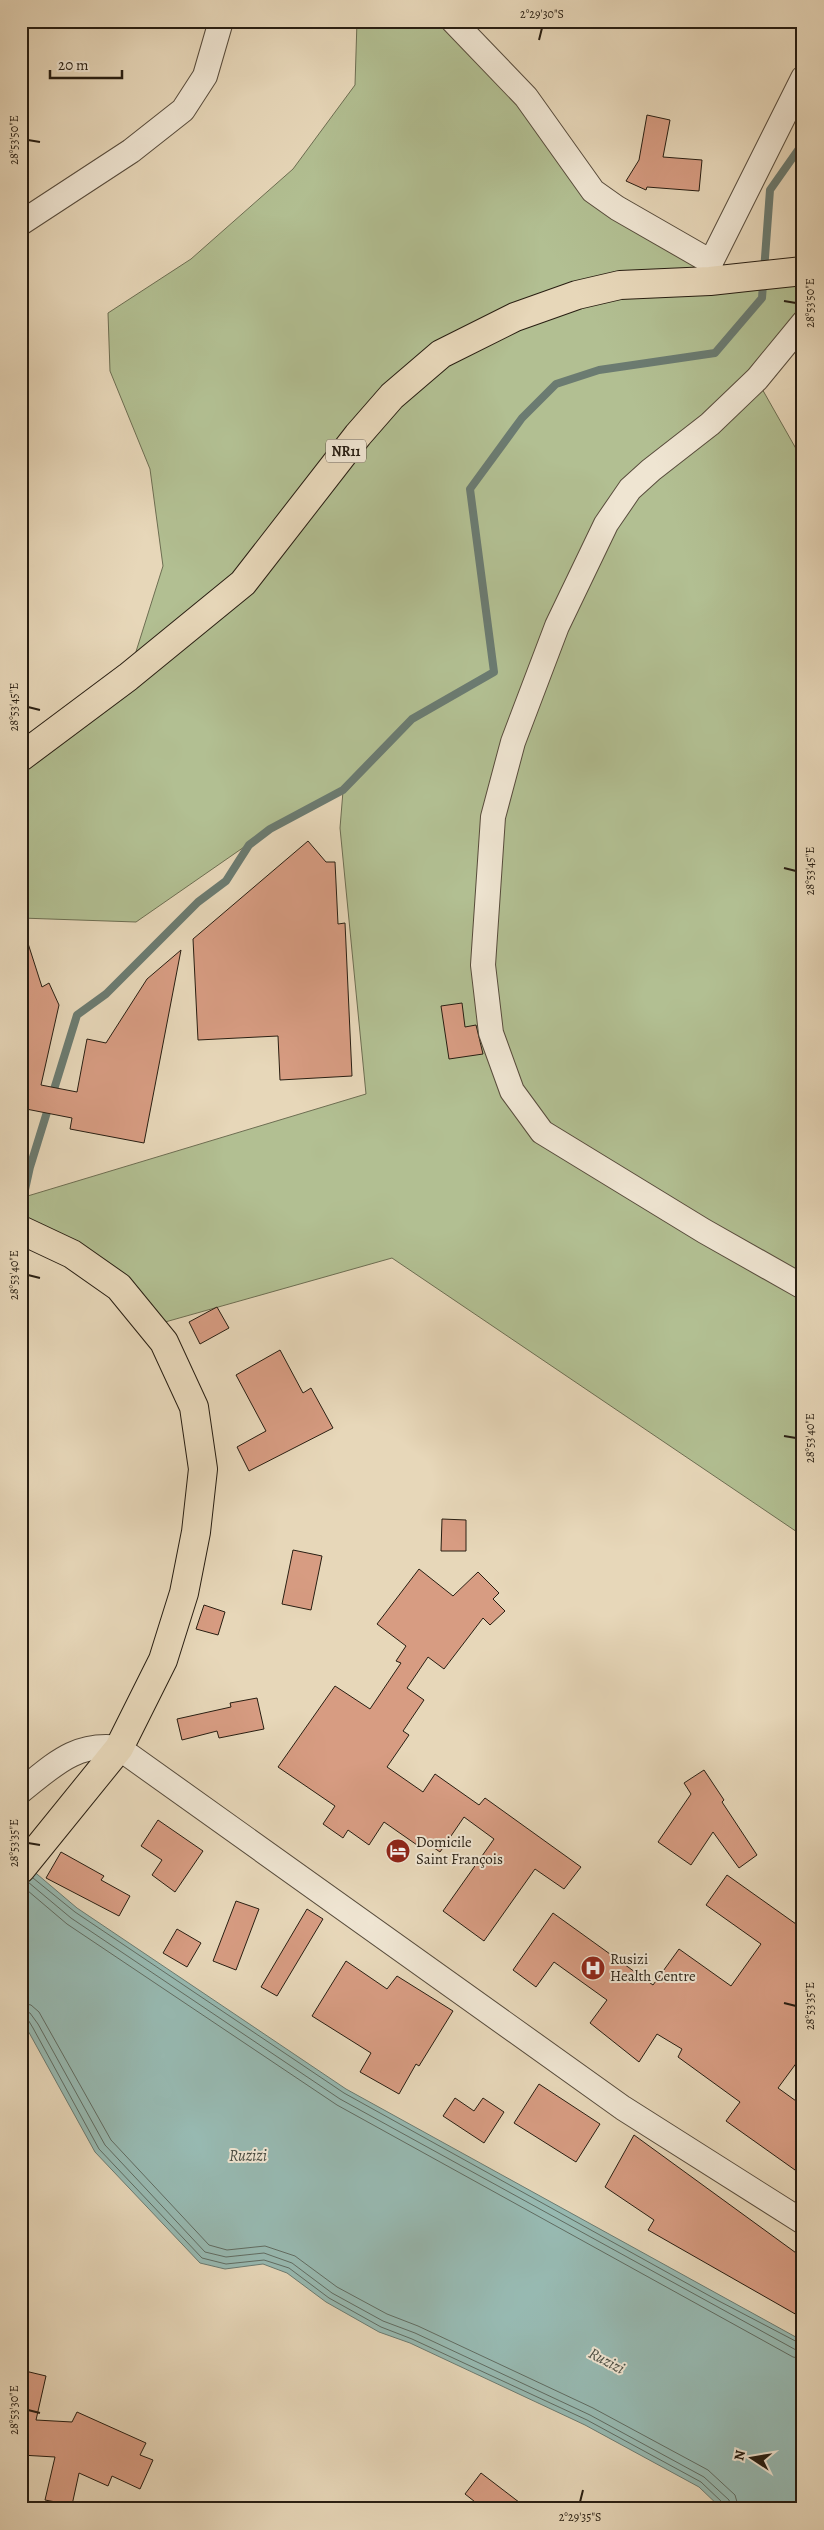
<svg xmlns="http://www.w3.org/2000/svg" width="824" height="2530" font-family="Alegreya,serif">
	<style>
		.green { fill: #b2bf92; stroke: #6d6e52 }
		.water { fill: #97b9b1; stroke: #6b7b71 }
		.lines { fill: none; stroke-linecap: round; stroke-linejoin: round }
		.shore { stroke: #606c62; stroke-width: 1 }
		.stream { stroke: #6b7b71; stroke-width: 8 }
		.building { fill: #d79c82; stroke: #281e12 }
		.minor-casing { stroke: #584c3c; stroke-width: 26 }
		.major-casing { stroke: #281e12; stroke-width: 30 }
		.highway-casing { stroke: #281e12; stroke-width: 30 }
		.minor { stroke: #efe5d2; stroke-width: 24 }
		.major { stroke: #e7d7b9; stroke-width: 28 }
		.highway { stroke: #e7d7b9; stroke-width: 28 }
		.ticks { fill: none; stroke: #281e12; stroke-width: 2 }
		.labels { text-anchor: middle; stroke-width: 4; stroke-linejoin: round; paint-order: stroke }
		.shield { fill: #efe5d2; stroke: #645a4c; stroke-width: 1 }
		.shield-label { font-size: 14px; font-weight: bold; fill: #281e12 }
		.poi-label { font-size: 15px; fill: #281e12; stroke: #efe5d2; text-anchor: start }
		.water-label { font-size: 16px; font-style: italic; fill: #494c42; stroke: #efe5d2 }
		.neatline { fill: none; stroke: #281e12; stroke-width: 2 }
		.ticks-label { font-size: 12px; text-anchor: middle; fill: #281e12 }
	</style>
	<rect width="100%" height="100%" fill="#e7d7b9"/>
	<filter id="stains"><feTurbulence type="fractalNoise" baseFrequency=".004" numOctaves="4"/><feColorMatrix values="0 0 0 0 .2 0 0 0 0 .09 0 0 0 0 .02 0 0 0 .5 -.17"/></filter>
	<radialGradient id="worn" r=".72"><stop offset=".6" stop-color="#630" stop-opacity="0"/><stop offset="1" stop-color="#630" stop-opacity=".3"/></radialGradient>
	<path class="green" d="M 357,21 L 453,21 L 582,176 L 711,262 L 710,281 L 803,271 L 803,323 L 757,380 L 803,461 L 803,1536 L 392,1258 L 151,1326 L 25,1232 L 21,1247 L 21,1198 L 366,1094 L 340,828 L 343,791 L 270,829 L 136,922 L 21,918 L 21,757 L 128,677 L 163,566 L 150,469 L 110,371 L 108,313 L 191,259 L 293,169 L 355,85 Z"/>
	<path class="water" d="M 21,1864 L 31,1869 L 77,1908 L 346,2089 L 803,2341 L 803,2509 L 722,2509 L 699,2487 L 585,2425 L 410,2343 L 379,2332 L 326,2302 L 287,2273 L 263,2264 L 225,2269 L 200,2263 L 95,2152 L 21,2018 Z"/>
	<g class="lines">
		<path class="shore" d="M 33,1878 L 75,1912 L 344,2093 L 717,2300 L 803,2345
			M 28,1882 L 71,1918 L 340,2099 L 796,2350 L 803,2351
			M 21,1885 L 67,1924 L 337,2105 L 793,2357 L 803,2359
			M 21,2003 L 31,2005 L 39,2012 L 111,2140 L 209,2245 L 227,2250 L 265,2246 L 295,2256 L 337,2287 L 387,2314 L 418,2326 L 593,2408 L 708,2470 L 735,2495 L 739,2509
			M 21,2010 L 30,2013 L 38,2024 L 105,2145 L 205,2252 L 226,2257 L 264,2253 L 292,2263 L 332,2293 L 383,2321 L 415,2333 L 590,2415 L 704,2477 L 729,2500 L 731,2509
			M 21,2017 L 27,2018 L 33,2028 L 99,2149 L 202,2258 L 226,2264 L 264,2260 L 289,2268 L 329,2298 L 381,2327 L 412,2339 L 587,2420 L 701,2482 L 723,2503 L 725,2509"/>
		<path class="stream" d="M 21,1208 L 30,1167 L 77,1015 L 106,994 L 198,902 L 226,881 L 249,845 L 270,829 L 343,790 L 412,719 L 494,672 L 470,489 L 522,418 L 556,384 L 599,370 L 715,353 L 762,298 L 770,190 L 803,143"/>
	</g>
	<path class="building" d="M 647,115 L 670,120 L 663,157 L 702,160 L 699,191 L 647,187 L 646,190 L 626,181 L 639,160 Z
		M 308,841 L 326,862 L 335,862 L 338,924 L 345,923 L 352,1076 L 280,1080 L 278,1036 L 198,1040 L 193,939 Z
		M 21,934 L 25,934 L 42,987 L 49,983 L 59,1005 L 41,1085 L 77,1092 L 87,1039 L 106,1043 L 147,979 L 181,950 L 144,1143 L 70,1129 L 72,1118 L 21,1108 Z
		M 462,1003 L 465,1027 L 476,1025 L 483,1054 L 449,1059 L 441,1006 Z
		M 217,1307 L 229,1328 L 200,1344 L 189,1322 Z
		M 280,1350 L 303,1393 L 311,1388 L 333,1428 L 249,1471 L 237,1447 L 266,1431 L 236,1375 Z
		M 442,1519 L 466,1520 L 466,1551 L 441,1551 Z
		M 293,1550 L 322,1556 L 311,1610 L 282,1604 Z
		M 419,1569 L 453,1596 L 478,1572 L 499,1593 L 493,1599 L 505,1611 L 490,1625 L 483,1618 L 444,1669 L 428,1657 L 407,1688 L 424,1700 L 403,1731 L 409,1735 L 387,1767 L 423,1792 L 435,1774 L 479,1805 L 485,1798 L 581,1867 L 564,1889 L 535,1869 L 484,1941 L 443,1911 L 494,1839 L 464,1817 L 440,1852 L 421,1839 L 417,1845 L 384,1822 L 369,1845 L 348,1830 L 343,1838 L 323,1824 L 335,1806 L 278,1767 L 335,1686 L 370,1709 L 401,1663 L 396,1661 L 406,1646 L 377,1624 Z
		M 204,1605 L 225,1612 L 218,1635 L 196,1629 Z
		M 257,1698 L 264,1729 L 219,1738 L 217,1731 L 182,1740 L 177,1719 L 231,1707 L 230,1703 Z
		M 704,1770 L 724,1800 L 722,1802 L 757,1855 L 739,1868 L 713,1832 L 691,1865 L 658,1842 L 691,1794 L 684,1783 Z
		M 158,1820 L 203,1851 L 175,1892 L 152,1875 L 162,1860 L 141,1846 Z
		M 61,1852 L 104,1876 L 101,1880 L 130,1896 L 119,1916 L 46,1878 Z
		M 727,1875 L 803,1929 L 803,2054 L 778,2088 L 803,2106 L 803,2159 L 795,2170 L 726,2121 L 740,2102 L 678,2057 L 682,2049 L 657,2034 L 639,2062 L 590,2023 L 607,2000 L 554,1962 L 536,1987 L 513,1970 L 553,1913 L 653,1985 L 679,1949 L 731,1986 L 761,1944 L 706,1905 Z
		M 236,1901 L 259,1909 L 236,1970 L 213,1961 Z
		M 307,1909 L 323,1919 L 277,1996 L 261,1987 Z
		M 177,1929 L 201,1943 L 187,1967 L 163,1953 Z
		M 346,1961 L 387,1989 L 397,1976 L 453,2011 L 419,2066 L 416,2064 L 399,2094 L 360,2072 L 371,2053 L 312,2016 Z
		M 539,2084 L 600,2124 L 576,2162 L 514,2123 Z
		M 455,2098 L 474,2111 L 483,2098 L 504,2112 L 484,2143 L 443,2116 Z
		M 634,2135 L 803,2258 L 803,2303 L 797,2315 L 648,2230 L 654,2220 L 605,2187 Z
		M 21,2370 L 46,2376 L 36,2420 L 72,2422 L 77,2412 L 146,2443 L 140,2455 L 153,2460 L 140,2489 L 112,2476 L 108,2486 L 79,2473 L 72,2505 L 45,2500 L 55,2457 L 21,2455 Z
		M 481,2473 L 528,2509 L 484,2509 L 465,2494 Z"/>
	<g class="lines">
		<defs>
			<path id="minor" d="M 453,21 L 526,97 L 593,191 L 617,208 L 711,262
				M 21,223 L 131,151 L 183,110 L 205,76 L 221,21
				M 710,277 L 711,262 L 803,78
				M 803,323 L 757,379 L 710,424 L 651,470 L 630,489 L 606,524 L 557,626 L 513,742 L 493,817 L 483,965 L 491,1033 L 512,1091 L 542,1132 L 704,1231 L 803,1287
				M 21,1791 C 54,1765 75,1742 119,1748 L 623,2108 L 803,2222"/>
			<path id="major" d="M 21,1230 L 72,1254 L 119,1287 L 164,1342 L 194,1407 L 203,1469 L 196,1532 L 184,1593 L 163,1660 L 119,1748 L 21,1869"/>
			<path id="highway" d="M 21,757 L 128,677 L 243,583 L 358,435 L 392,396 L 441,354 L 515,317 L 577,295 L 620,285 L 710,281 L 803,271"/>
		</defs>
		<use href="#minor" class="minor-casing"/>
		<use href="#major" class="major-casing"/>
		<use href="#highway" class="highway-casing"/>
		<use href="#minor" class="minor"/>
		<use href="#major" class="major"/>
		<use href="#highway" class="highway"/>
	</g>
	<path class="ticks" d="M 539,40 L 542,28M 28,140 L 40,142M 784,301 L 796,303M 28,707 L 40,710M 784,868 L 796,871M 28,1275 L 40,1278M 784,1436 L 796,1438M 28,1843 L 40,1845M 784,2003 L 796,2006M 28,2410 L 40,2413M 580,2502 L 583,2490"/>
	<defs>
		<symbol id="hotel-disc" viewBox="-11 -11 22 22"><circle r="9.5" fill="#8f2418" stroke="#efe5d2"/><path d="M-6-4.5h1.5V1H6V5H4.5V3h-9V5H-6ZM-4 0a1.8 1.8 0 1 1 3.6 0ZM.5 0V-2.5h3Q6-2.5 6 0Z" fill="#fff"/></symbol>
		<symbol id="hospital-disc" viewBox="-11 -11 22 22"><circle r="9.5" fill="#8f2418" stroke="#efe5d2"/><path d="M-5-5h3v3.5h4V-5h3V5h-3V1.5h-4V5h-3Z" fill="#fff"/></symbol>
	</defs>
	<g fill-rule="evenodd">
		<use href="#hotel-disc" x="384" y="1837" width="28" height="28"/>
		<use href="#hospital-disc" x="579" y="1954" width="28" height="28"/>
	</g>
	<g class="labels">
		<rect class="shield" x="326" y="439.5" width="40" height="23" rx="4"/>
		<g class="shield-label">
			<text x="346" y="456">NR11</text>
		</g>
		<g class="poi-label">
			<text x="416" y="1847">Domicile<tspan x="416" dy="17">Saint François</tspan></text>
			<text x="610" y="1964">Rusizi<tspan x="610" dy="17">Health Centre</tspan></text>
		</g>
		<g class="water-label">
			<text x="248" y="2161">Ruzizi</text>
			<text transform="translate(607 2360) rotate(28)" y="6">Ruzizi</text>
		</g>
	</g>
	<rect width="824" height="2530" fill="none" stroke="#e7d7b9" stroke-width="55"/>
	<g transform="translate(752 2458) rotate(282)" stroke="#efe5d2" stroke-width="4" paint-order="stroke">
	<path d="M0-4L9 19L0 12L-9 19Z" fill="#281e12"/>
	<text y="-8" font-size="14" font-weight="bold" text-anchor="middle" fill="#281e12">N</text>
	</g>
	<path d="M50 70v8h72v-8" fill="none" stroke="#281e12" stroke-width="2.5"/>
	<text x="58" y="70" font-size="15" fill="#281e12" stroke="#efe5d2" stroke-width="4" paint-order="stroke">20 m</text>
	<rect x="28" y="28" width="768" height="2474" class="neatline"/>
	<g class="ticks-label">
		<text x="542" y="18">2°29'30"S</text>
		<text transform="translate(14 140) rotate(-90)" y="4">28°53'50"E</text>
		<text transform="translate(810 303) rotate(-90)" y="4">28°53'50"E</text>
		<text transform="translate(14 707) rotate(-90)" y="4">28°53'45"E</text>
		<text transform="translate(810 871) rotate(-90)" y="4">28°53'45"E</text>
		<text transform="translate(14 1275) rotate(-90)" y="4">28°53'40"E</text>
		<text transform="translate(810 1438) rotate(-90)" y="4">28°53'40"E</text>
		<text transform="translate(14 1843) rotate(-90)" y="4">28°53'35"E</text>
		<text transform="translate(810 2006) rotate(-90)" y="4">28°53'35"E</text>
		<text transform="translate(14 2410) rotate(-90)" y="4">28°53'30"E</text>
		<text x="580" y="2521">2°29'35"S</text>
	</g>
	<rect width="100%" height="100%" filter="url(#stains)"/>
	<rect width="100%" height="100%" fill="url(#worn)"/>
</svg>
